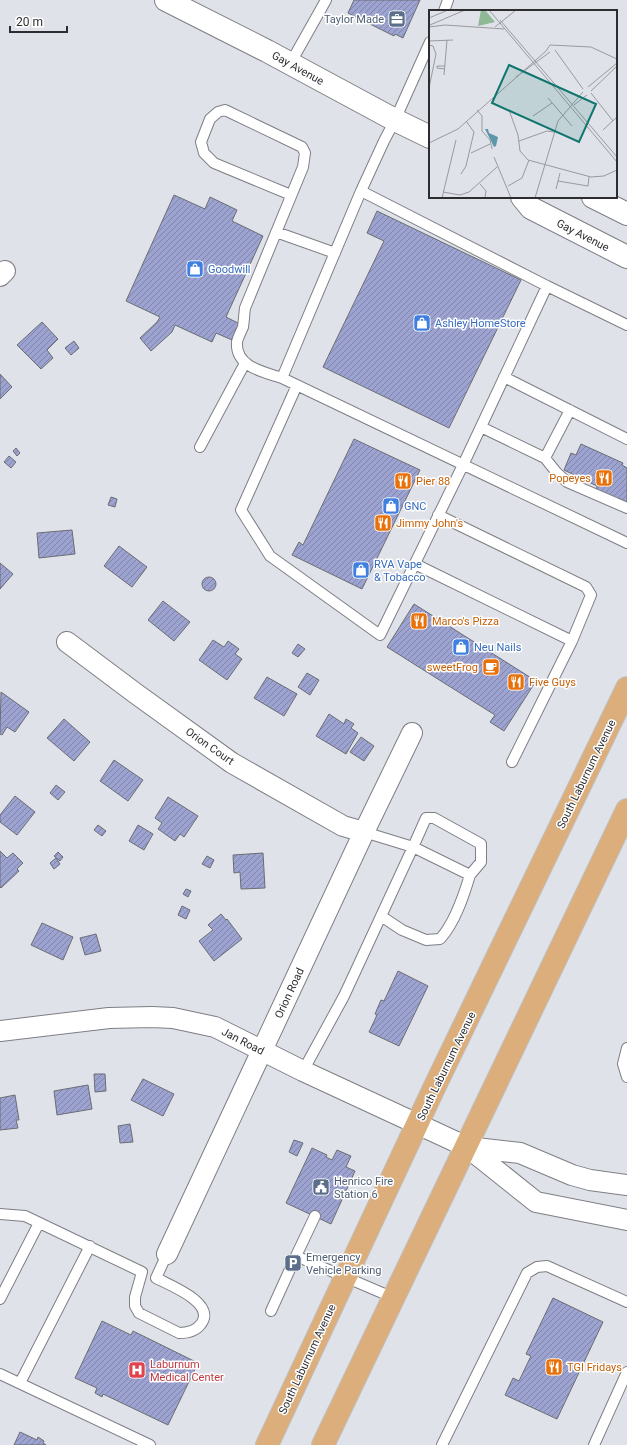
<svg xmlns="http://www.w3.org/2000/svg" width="627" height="1445" font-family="Roboto,sans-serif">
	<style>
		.building { fill: url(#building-hatch); stroke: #6b6d73 }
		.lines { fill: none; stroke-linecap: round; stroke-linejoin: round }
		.service-casing { stroke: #7e7f85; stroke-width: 12 }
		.minor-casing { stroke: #7e7f85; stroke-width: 22 }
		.tertiary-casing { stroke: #7e7f85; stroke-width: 24 }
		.primary-casing { stroke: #c0c0c1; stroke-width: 24 }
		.service { stroke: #fff; stroke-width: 10 }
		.minor { stroke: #fff; stroke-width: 20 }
		.tertiary { stroke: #fff; stroke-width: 22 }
		.primary { stroke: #dbae7b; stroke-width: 22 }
		.labels { text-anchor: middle; stroke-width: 3; stroke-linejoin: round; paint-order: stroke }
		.service-label { font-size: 11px; fill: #4e5e75; stroke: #fff; text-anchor: start }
		.street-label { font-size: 11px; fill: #2d2d30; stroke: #fff }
		.shop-label { font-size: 11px; fill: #366cbe; stroke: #fff; text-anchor: start }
		.food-label { font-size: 11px; fill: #c56008; stroke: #fff; text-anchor: start }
		.health-label { font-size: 11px; fill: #be3a42; stroke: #fff; text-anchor: start }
		.inset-road { fill: none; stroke: #989a9f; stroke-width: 1 }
		.view { fill: #0f766e; fill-opacity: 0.15; stroke: #0f766e; stroke-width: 2 }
		.inset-edge { fill: none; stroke: #2d2d30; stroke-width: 2 }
	</style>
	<defs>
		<pattern id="building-hatch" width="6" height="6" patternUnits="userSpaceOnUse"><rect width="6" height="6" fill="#9ca3d0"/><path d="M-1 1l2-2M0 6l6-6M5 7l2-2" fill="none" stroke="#8085a9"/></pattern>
	</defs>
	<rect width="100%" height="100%" fill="#e0e2e9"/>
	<path class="building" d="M 354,0 L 420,0 L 403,38 L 395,34 L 394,36 L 348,13 Z
		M 174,195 L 205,209 L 210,197 L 237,210 L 232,221 L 263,236 L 226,317 L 240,324 L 232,340 L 216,333 L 212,342 L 175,325 L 172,332 L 151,351 L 140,338 L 157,322 L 160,317 L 126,301 Z
		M 377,211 L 521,280 L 449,428 L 323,367 L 384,241 L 367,233 Z
		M 42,322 L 58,339 L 47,350 L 53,358 L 41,369 L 17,345 Z
		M 74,341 L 79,348 L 71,355 L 65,348 Z
		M 0,374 L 12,387 L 0,399 Z
		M 354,439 L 420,470 L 362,589 L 292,555 L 299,542 L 303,545 Z
		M 581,444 L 623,463 L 622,465 L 627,468 L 627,502 L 618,498 L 616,501 L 596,491 L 597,486 L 564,470 L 571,453 L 576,455 Z
		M 16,448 L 20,453 L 17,456 L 13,451 Z
		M 9,456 L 16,462 L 11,468 L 4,462 Z
		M 111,497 L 117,499 L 115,507 L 108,505 Z
		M 72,530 L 75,554 L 39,558 L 37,533 Z
		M 119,546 L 147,567 L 132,587 L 104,566 Z
		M 0,563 L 13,574 L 0,589 Z
		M202 584a7 7 0 1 1 14 0a7 7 0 1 1-14 0Z
		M 163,601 L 190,622 L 174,641 L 148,620 Z
		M 414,604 L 536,681 L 504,731 L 490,722 L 495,715 L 387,647 Z
		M 213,640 L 224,647 L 228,641 L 239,649 L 235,654 L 242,659 L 227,680 L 199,660 Z
		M 298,644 L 305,649 L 298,657 L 292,653 Z
		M 307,673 L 319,680 L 310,695 L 298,687 Z
		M 267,677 L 297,694 L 284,716 L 254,698 Z
		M 1,692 L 29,712 L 15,732 L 7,727 L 2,735 L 0,734 Z
		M 329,714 L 344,724 L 346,719 L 354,724 L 351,728 L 358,733 L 346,754 L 316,736 Z
		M 64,719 L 90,742 L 74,761 L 47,738 Z
		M 361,737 L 374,746 L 364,761 L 350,752 Z
		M 114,760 L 143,780 L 128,801 L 100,781 Z
		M 56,785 L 65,792 L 58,800 L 50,793 Z
		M 15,796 L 35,812 L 17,835 L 0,822 L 0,815 Z
		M 168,797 L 198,816 L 184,837 L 180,834 L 175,841 L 158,829 L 162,823 L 155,818 Z
		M 98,825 L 106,831 L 102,836 L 94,830 Z
		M 138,825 L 153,834 L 144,850 L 129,841 Z
		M 0,851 L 7,858 L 13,853 L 23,863 L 17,869 L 19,871 L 1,888 L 0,887 Z
		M 58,852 L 63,857 L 60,861 L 54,856 Z
		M 263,853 L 265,888 L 241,889 L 240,872 L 234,873 L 233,855 Z
		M 207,856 L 214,860 L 210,868 L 202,864 Z
		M 56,858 L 60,864 L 54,869 L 50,863 Z
		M 186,889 L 191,891 L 188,897 L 183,894 Z
		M 182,906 L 190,910 L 186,919 L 178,915 Z
		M 221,914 L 226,920 L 227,919 L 242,939 L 214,961 L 199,941 L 213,930 L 208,925 Z
		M 42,923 L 73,937 L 63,960 L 31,945 Z
		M 96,934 L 101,951 L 85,955 L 80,938 Z
		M 398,971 L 428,986 L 399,1046 L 369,1032 L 377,1015 L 375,1014 L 381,1000 L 384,1001 Z
		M 94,1074 L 105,1074 L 106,1091 L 95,1092 Z
		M 143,1079 L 174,1094 L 163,1116 L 131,1100 Z
		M 88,1085 L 92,1109 L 57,1115 L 54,1091 Z
		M 15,1095 L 19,1120 L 16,1120 L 18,1128 L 0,1130 L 0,1098 Z
		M 130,1124 L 133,1142 L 120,1143 L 118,1126 Z
		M 294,1140 L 303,1143 L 297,1156 L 289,1152 Z
		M 312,1148 L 327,1155 L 326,1157 L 332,1160 L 337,1150 L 351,1156 L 346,1167 L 355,1171 L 331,1224 L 286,1203 Z
		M 553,1298 L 603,1322 L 557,1419 L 505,1395 L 513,1378 L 519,1381 L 531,1356 L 526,1354 Z
		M 102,1321 L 131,1335 L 133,1331 L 198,1363 L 168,1425 L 103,1394 L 102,1397 L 95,1393 L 97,1388 L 75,1378 Z
		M 20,1432 L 37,1440 L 38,1437 L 44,1441 L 43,1443 L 46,1445 L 14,1445 Z"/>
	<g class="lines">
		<defs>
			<path id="service" d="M 444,11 L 448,0
				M 430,42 L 395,120 L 384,141 L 361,191 L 282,378 L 627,543
				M 290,64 L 326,0
				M 276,232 L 335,253
				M 547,286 L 627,325
				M 504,377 L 627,439
				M 282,378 C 264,372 235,367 237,342 C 238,337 241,332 243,327 C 244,321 244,315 245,308 L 303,167 L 305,153 L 302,147 L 225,110 L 218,112 L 210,119 L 201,142 L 204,153 L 214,163 L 291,195
				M 297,385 L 241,510 L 270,556 L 380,635 L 463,465 L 547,286 L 361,191
				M 481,427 L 545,458 L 557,473 L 567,482 L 627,508
				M 200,447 L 245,363
				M 545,458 L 570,410
				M 415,564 L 572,641 L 591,595 L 586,587 L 438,515
				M 512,762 L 572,641
				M 381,916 L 402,930 L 426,940 L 440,939 C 455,923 464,895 470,875 L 413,847 L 426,818 L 434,818 L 481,844 L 481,862 L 470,875
				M 627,1048 L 623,1064 L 627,1077
				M 303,1071 L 344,996 L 413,847 L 364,832
				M 0,1214 L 25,1216 L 142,1272 L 135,1297 L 135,1306 L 139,1313 L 179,1333 C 187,1333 196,1331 201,1324 C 217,1303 169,1285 156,1278 L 167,1254
				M 315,1216 L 296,1256 L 394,1298
				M 0,1299 L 39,1223
				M 271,1311 L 296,1256
				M 0,1374 L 150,1445
				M 20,1383 L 90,1246
				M 442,1445 L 527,1273 L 537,1267 L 547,1266 L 627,1302
				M 594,1445 L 627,1372"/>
			<path id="minor" d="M 0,276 L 5,271
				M 67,642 L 135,693 L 232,763 L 343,826 L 364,832
				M 0,1031 L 109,1018 L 152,1017 L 173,1018 L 215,1027 L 303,1071 L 467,1147 L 536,1202 L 627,1220
				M 467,1147 L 520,1153 L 572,1175 L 590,1180 L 627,1185
				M 167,1254 L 364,832 L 412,733"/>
			<path id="tertiary" d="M 166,0 L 267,51 L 395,120 L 430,137
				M 522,197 L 531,208 L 627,257
				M 593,197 L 627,214"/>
			<path id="primary" d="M 267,1445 L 434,1088 L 627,688
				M 323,1445 L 627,810"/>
		</defs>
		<use href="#service" class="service-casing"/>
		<use href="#minor" class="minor-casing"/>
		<use href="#tertiary" class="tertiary-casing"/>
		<use href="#primary" class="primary-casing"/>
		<use href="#service" class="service"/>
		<use href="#minor" class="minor"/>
		<use href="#tertiary" class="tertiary"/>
		<use href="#primary" class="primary"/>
	</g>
	<defs>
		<symbol id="office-square" viewBox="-11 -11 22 22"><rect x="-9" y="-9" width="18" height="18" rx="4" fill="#5c6f8a" stroke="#fff"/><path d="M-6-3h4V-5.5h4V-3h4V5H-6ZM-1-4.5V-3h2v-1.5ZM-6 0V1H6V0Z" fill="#fff"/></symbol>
		<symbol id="shop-square" viewBox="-11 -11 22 22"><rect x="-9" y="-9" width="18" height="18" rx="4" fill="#3f7fe0" stroke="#fff"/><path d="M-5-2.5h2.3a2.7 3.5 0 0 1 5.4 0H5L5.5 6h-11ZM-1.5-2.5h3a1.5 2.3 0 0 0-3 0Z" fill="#fff"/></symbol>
		<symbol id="restaurant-square" viewBox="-11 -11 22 22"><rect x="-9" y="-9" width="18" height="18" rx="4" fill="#e8710a" stroke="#fff"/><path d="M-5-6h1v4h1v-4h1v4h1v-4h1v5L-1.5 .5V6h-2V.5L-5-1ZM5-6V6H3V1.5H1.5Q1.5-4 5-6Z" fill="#fff"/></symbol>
		<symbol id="cafe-square" viewBox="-11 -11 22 22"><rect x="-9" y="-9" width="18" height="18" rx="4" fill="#e8710a" stroke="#fff"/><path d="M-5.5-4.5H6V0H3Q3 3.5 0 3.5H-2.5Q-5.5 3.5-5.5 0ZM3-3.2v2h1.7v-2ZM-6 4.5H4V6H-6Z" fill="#fff"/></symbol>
		<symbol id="civic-square" viewBox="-11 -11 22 22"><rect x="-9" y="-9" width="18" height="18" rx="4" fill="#5c6f8a" stroke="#fff"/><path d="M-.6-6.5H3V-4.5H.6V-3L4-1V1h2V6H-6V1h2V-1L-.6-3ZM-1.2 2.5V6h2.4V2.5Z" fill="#fff"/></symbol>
		<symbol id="parking-square" viewBox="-11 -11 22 22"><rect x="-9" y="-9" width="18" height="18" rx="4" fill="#5c6f8a" stroke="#fff"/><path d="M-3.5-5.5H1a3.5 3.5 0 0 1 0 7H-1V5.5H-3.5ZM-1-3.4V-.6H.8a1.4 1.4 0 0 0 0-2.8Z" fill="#fff"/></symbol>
		<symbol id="hospital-square" viewBox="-11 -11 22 22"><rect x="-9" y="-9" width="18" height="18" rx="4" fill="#e0444e" stroke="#fff"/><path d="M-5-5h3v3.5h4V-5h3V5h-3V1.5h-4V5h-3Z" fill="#fff"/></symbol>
	</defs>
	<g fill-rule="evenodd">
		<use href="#office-square" x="387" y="9" width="20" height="20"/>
		<use href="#shop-square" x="185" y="259" width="20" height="20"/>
		<use href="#shop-square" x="412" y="313" width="20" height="20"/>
		<use href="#restaurant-square" x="594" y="468" width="20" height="20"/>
		<use href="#restaurant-square" x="393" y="471" width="20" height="20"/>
		<use href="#shop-square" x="381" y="496" width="20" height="20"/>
		<use href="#restaurant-square" x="373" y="513" width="20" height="20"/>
		<use href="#shop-square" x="351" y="560" width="20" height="20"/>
		<use href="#restaurant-square" x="409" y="611" width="20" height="20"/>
		<use href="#shop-square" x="451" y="637" width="20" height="20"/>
		<use href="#cafe-square" x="481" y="657" width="20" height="20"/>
		<use href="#restaurant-square" x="506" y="672" width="20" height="20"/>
		<use href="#civic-square" x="311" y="1177" width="20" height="20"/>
		<use href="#parking-square" x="283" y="1253" width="20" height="20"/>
		<use href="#restaurant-square" x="544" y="1357" width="20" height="20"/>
		<use href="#hospital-square" x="127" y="1360" width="20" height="20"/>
	</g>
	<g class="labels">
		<g class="service-label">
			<text x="384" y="23" text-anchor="end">Taylor Made</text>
			<text x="334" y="1185">Henrico Fire<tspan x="334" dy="13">Station 6</tspan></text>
			<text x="306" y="1261">Emergency<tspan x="306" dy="13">Vehicle Parking</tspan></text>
		</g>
		<g class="street-label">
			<text transform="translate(298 68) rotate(29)" y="4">Gay Avenue</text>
			<text transform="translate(583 235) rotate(27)" y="4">Gay Avenue</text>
			<text transform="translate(210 746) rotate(35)" y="4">Orion Court</text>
			<text transform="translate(586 774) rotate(-64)" y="4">South Laburnum Avenue</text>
			<text transform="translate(289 993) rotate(-65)" y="4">Orion Road</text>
			<text transform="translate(243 1041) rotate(27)" y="4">Jan Road</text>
			<text transform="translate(446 1066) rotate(-64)" y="4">South Laburnum Avenue</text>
			<text transform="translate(307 1359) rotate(-65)" y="4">South Laburnum Avenue</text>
		</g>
		<g class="shop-label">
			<text x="208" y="273">Goodwill</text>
			<text x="435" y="327">Ashley HomeStore</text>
			<text x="404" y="510">GNC</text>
			<text x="374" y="568">RVA Vape<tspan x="374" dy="13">&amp; Tobacco</tspan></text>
			<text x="474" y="651">Neu Nails</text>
		</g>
		<g class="food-label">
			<text x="591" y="482" text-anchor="end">Popeyes</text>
			<text x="416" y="485">Pier 88</text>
			<text x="396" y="527">Jimmy John's</text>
			<text x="432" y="625">Marco's Pizza</text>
			<text x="478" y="671" text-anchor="end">sweetFrog</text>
			<text x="529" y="686">Five Guys</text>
			<text x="567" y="1371">TGI Fridays</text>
		</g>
		<g class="health-label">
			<text x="150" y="1368">Laburnum<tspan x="150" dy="13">Medical Center</tspan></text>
		</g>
	</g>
	<g transform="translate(429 10)">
		<rect width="188" height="188" fill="#e0e2e9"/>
		<path d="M 52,0 L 56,0 L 66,12 L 49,16 Z" fill="#8eb896"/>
		<path d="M 56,119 L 59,119 L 60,123 L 69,127 L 67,136 L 65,137 Z" fill="#5e97aa"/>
		<path class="inset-road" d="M 60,0 L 188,152M 0,8 L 19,0M 71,10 L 188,147M 1,15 L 36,0M 0,17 L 16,15 L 75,19M 66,17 L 87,0M 0,31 L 24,30M 0,35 L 4,36 L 7,44 L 0,78M 126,40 L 154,79M 16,59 L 8,58 L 8,56 L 16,56M 15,65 L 18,30M 87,67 L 121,42M 159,77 L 188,53M 162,81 L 188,56M 162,83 L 184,111M 119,88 L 143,116M 145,95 L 158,85M 48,100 L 53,106 L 53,121 L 61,130 L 63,139M 80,100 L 89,125 L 91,141 L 99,150 L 162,167 L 175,166 L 188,160M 104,106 L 123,93M 174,120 L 188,107M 90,131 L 118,121 L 125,122M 0,133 L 29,119 L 117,41 L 121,35 L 162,37 L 188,49M 42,143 L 61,134M 65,147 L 82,188M 32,164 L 37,156 L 45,122 L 37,111M 129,171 L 159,176 L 160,167M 51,174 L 57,181 L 56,188M 79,176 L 93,168 L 100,150M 127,179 L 131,163M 14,182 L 31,185 L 40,182 L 68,157M 13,188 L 27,130M 106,188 L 129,111 L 154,82"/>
		<path class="view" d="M 80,55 L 167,94 L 150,132 L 63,93 Z"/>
		<rect width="188" height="188" class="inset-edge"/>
	</g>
	<path d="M10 26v6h57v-6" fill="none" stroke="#2d2d30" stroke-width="2"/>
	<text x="16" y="26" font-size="12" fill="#2d2d30" stroke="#ffffff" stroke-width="3" paint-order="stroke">20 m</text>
</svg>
